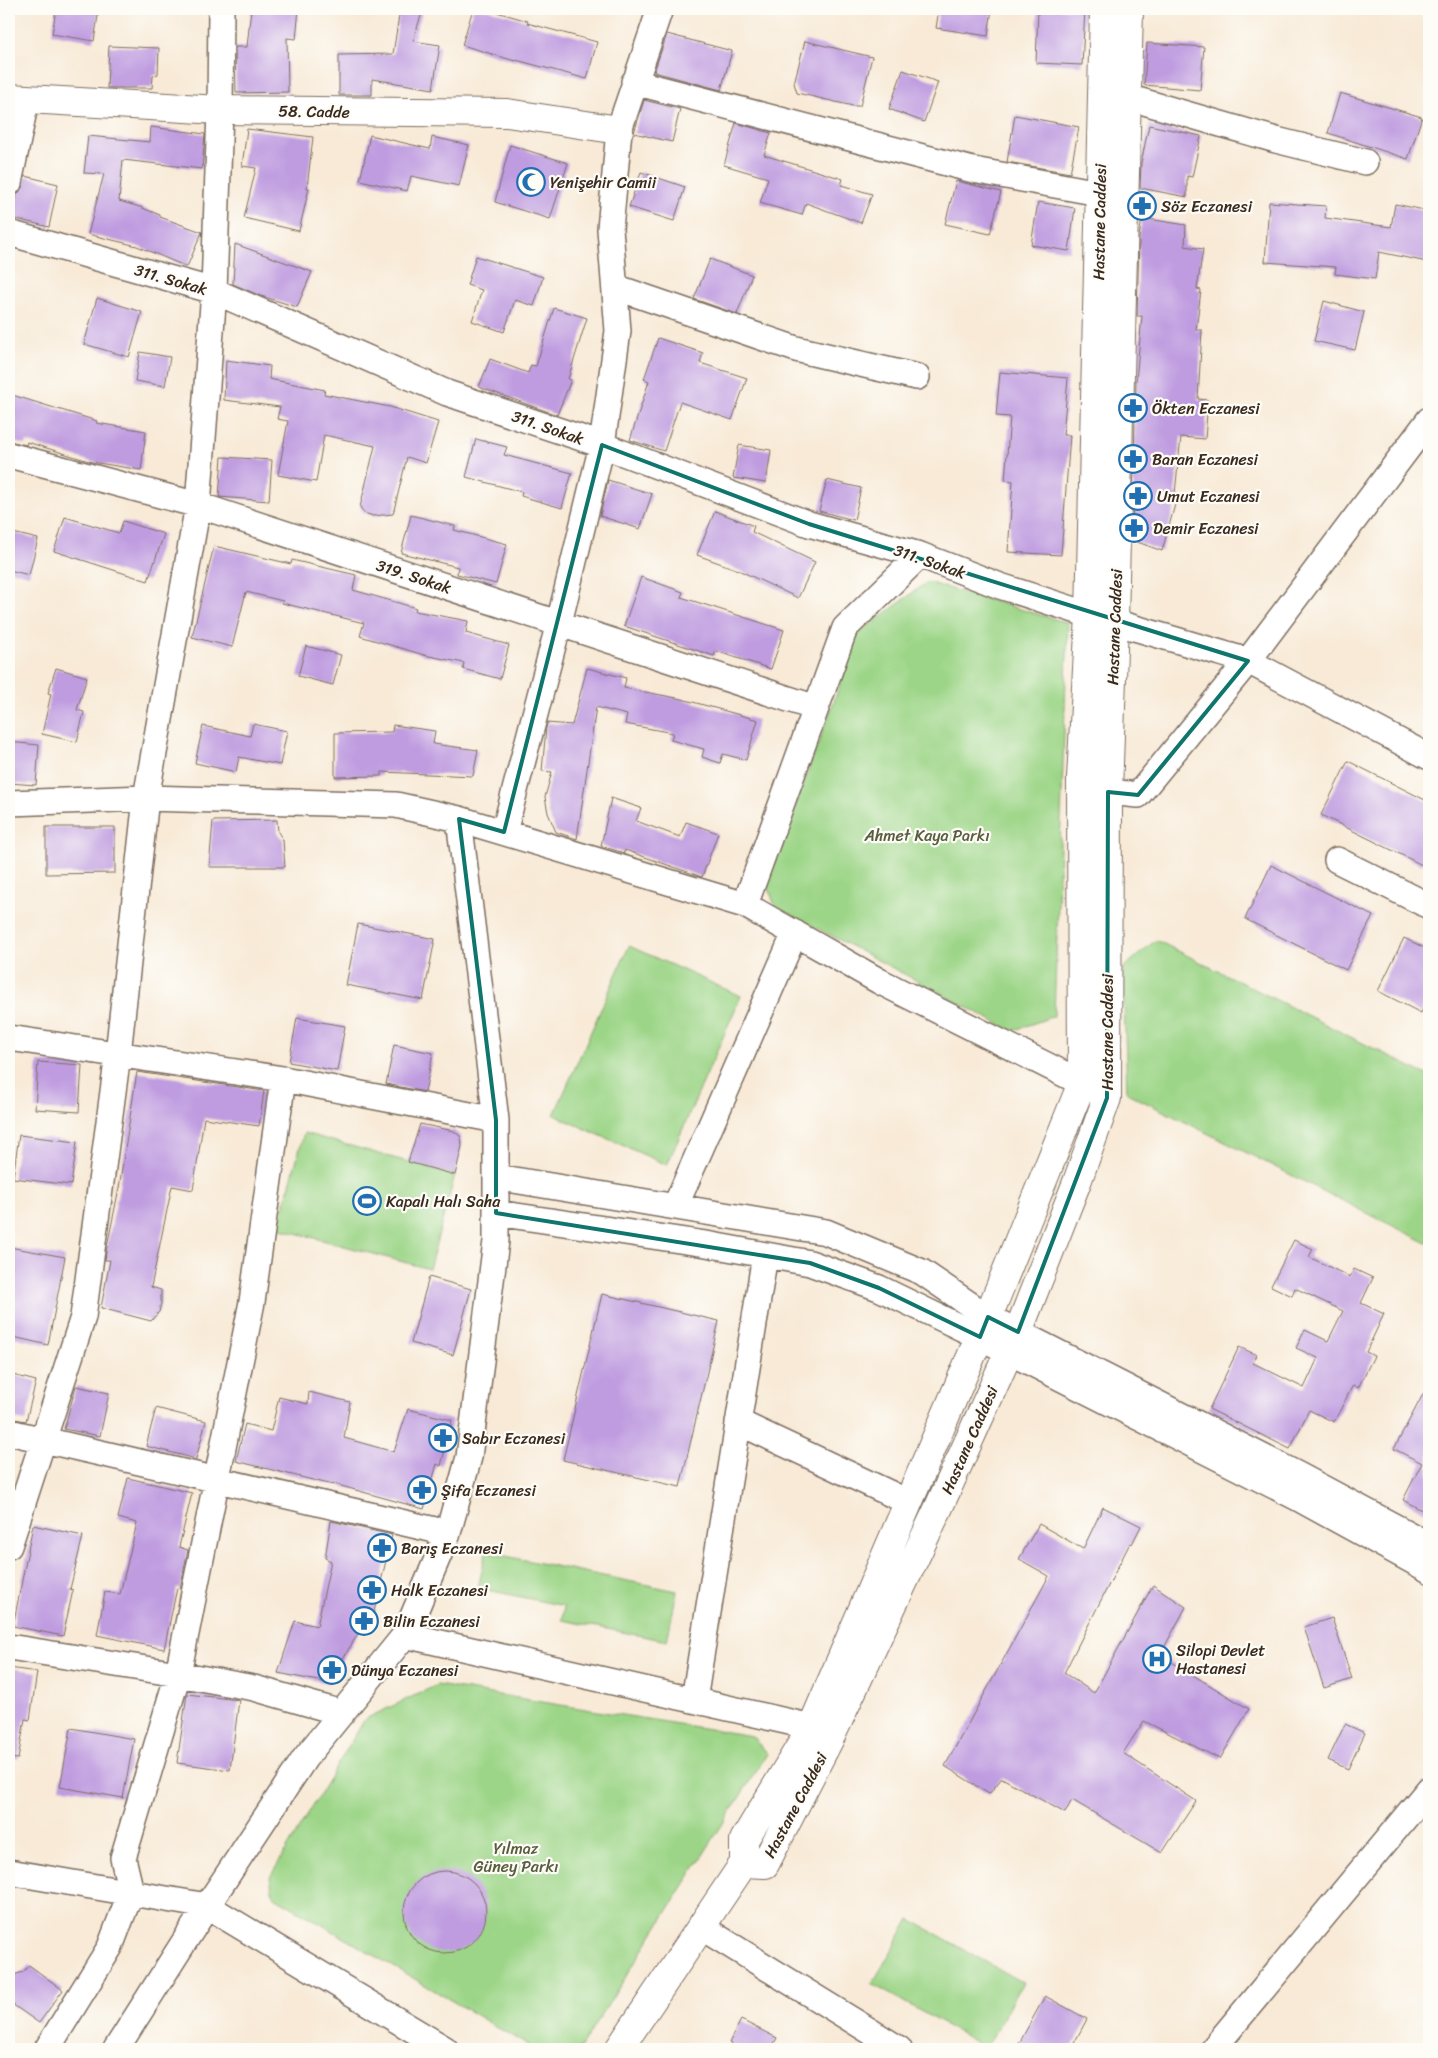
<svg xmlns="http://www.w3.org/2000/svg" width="1438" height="2058" font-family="Sriracha,sans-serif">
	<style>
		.green { fill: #9cd587; stroke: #6c8052 }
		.building { fill: #bf9ce0 }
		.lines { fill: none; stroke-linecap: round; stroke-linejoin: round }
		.street-casing { stroke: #7d6d5f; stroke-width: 28 }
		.secondary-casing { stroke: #7d6d5f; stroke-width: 30 }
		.street { stroke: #fff; stroke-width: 25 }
		.secondary { stroke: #fff; stroke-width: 28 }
		.marked { fill: none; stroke: #0f766e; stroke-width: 4; stroke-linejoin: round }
		.labels { text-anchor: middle; stroke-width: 4.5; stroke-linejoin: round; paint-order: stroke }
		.street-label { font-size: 16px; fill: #3b2a1e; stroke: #fdfcf7 }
		.poi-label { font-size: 16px; fill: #3b2a1e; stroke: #fdfcf7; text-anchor: start }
		.park-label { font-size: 16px; fill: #585d3e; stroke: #fdfcf7 }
	</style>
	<rect width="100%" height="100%" fill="#fdfcf7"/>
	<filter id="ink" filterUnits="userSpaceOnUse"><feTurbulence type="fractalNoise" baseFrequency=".02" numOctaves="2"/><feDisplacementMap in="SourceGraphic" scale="10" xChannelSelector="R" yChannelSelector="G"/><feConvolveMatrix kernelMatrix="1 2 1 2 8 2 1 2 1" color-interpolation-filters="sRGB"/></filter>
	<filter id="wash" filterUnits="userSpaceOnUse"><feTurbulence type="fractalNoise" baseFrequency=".0096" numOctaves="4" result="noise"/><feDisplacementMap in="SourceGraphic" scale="20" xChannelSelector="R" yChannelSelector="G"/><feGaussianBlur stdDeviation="1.12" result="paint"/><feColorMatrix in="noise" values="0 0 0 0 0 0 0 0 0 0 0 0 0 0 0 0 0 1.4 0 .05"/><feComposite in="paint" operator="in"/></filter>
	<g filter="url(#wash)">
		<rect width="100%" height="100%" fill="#f8ead7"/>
		<path class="green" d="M 927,582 L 1068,623 L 1054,1016 L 1012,1031 L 775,906 L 767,883 L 859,633 Z
			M 1156,940 L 1429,1076 L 1429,1244 L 1127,1093 L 1123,968 Z
			M 629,946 L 741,996 L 667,1165 L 554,1115 Z
			M 304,1133 L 455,1175 L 429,1269 L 278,1228 Z
			M 486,1552 L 677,1591 L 667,1641 L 562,1620 L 564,1606 L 478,1588 Z
			M 437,1685 L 752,1736 L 767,1754 L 580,2049 L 534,2049 L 273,1896 L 270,1877 L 365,1719 Z
			M 910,1919 L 1023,1983 L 986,2048 L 872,1984 Z"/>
		<g id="blocks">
			<path class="building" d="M 56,9 L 99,9 L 94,41 L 52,34 Z
				M 251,9 L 299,9 L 296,39 L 287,38 L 288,92 L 236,93 L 235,47 L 247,47 Z
				M 400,9 L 423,9 L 413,41 L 440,45 L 433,89 L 372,79 L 372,95 L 339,95 L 339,55 L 393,54 Z
				M 473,9 L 486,9 L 528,21 L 527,23 L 597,42 L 587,79 L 516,60 L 515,61 L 462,45 Z
				M 939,9 L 992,9 L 988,36 L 936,28 Z
				M 1038,9 L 1085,9 L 1082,65 L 1036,63 Z
				M 667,34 L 732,51 L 721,90 L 654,72 Z
				M 805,41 L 872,57 L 860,106 L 853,106 L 797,93 L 794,83 Z
				M 1147,43 L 1204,47 L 1200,90 L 1144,85 Z
				M 109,46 L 159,48 L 158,74 L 153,76 L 152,88 L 107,88 Z
				M 903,70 L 938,82 L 924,122 L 889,109 Z
				M 1340,93 L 1422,117 L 1408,159 L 1328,133 Z
				M 644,100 L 680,109 L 672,142 L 634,133 Z
				M 1015,115 L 1079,127 L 1070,173 L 1007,162 Z
				M 736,123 L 771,133 L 764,155 L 843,179 L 841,185 L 872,194 L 861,223 L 806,203 L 802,215 L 760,203 L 768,178 L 724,165 Z
				M 1149,125 L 1201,136 L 1192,177 L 1187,176 L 1187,197 L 1140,188 L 1141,163 Z
				M 151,127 L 205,134 L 202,169 L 123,160 L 119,201 L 140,207 L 160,215 L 160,217 L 202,232 L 187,267 L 137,246 L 88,234 L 104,174 L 84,173 L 88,136 L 150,142 Z
				M 247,129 L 313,137 L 307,188 L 309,188 L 299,231 L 244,218 L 256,168 L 242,166 Z
				M 370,135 L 430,149 L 432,137 L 469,145 L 459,186 L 411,176 L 407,191 L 360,180 Z
				M 510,145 L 568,163 L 550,219 L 495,202 Z
				M 641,172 L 685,187 L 674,221 L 629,207 Z
				M 25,176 L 58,184 L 49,227 L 12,218 L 17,194 L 23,186 Z
				M 956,181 L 1001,192 L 990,234 L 945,224 Z
				M 1038,202 L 1075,208 L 1069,251 L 1031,245 Z
				M 1269,202 L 1326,206 L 1325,218 L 1391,227 L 1395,204 L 1429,211 L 1429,250 L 1427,262 L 1379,252 L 1375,279 L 1335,274 L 1336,267 L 1265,262 Z
				M 1142,218 L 1186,225 L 1185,246 L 1203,249 L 1197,289 L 1201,290 L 1196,330 L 1202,330 L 1198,399 L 1208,400 L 1205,439 L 1181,437 L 1175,493 L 1178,494 L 1162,551 L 1132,540 L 1136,381 L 1142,316 L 1137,316 L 1139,238 Z
				M 235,244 L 312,272 L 297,307 L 261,296 L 233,284 Z
				M 476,256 L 543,277 L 534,306 L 515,300 L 504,332 L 472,321 L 482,290 L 467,285 Z
				M 710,259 L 752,275 L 737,314 L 694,299 Z
				M 97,298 L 142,312 L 129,357 L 84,344 Z
				M 1324,301 L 1364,312 L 1355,350 L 1314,341 Z
				M 554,308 L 587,318 L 568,379 L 571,380 L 557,415 L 479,387 L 490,359 L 528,373 L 531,365 L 536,366 Z
				M 658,338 L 703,353 L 700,363 L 747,378 L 732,420 L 680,402 L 664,451 L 630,440 L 649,381 L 644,379 Z
				M 140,352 L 170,357 L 165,386 L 135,381 Z
				M 226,360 L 270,366 L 269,379 L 325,390 L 324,394 L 390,407 L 438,422 L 426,463 L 407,457 L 393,514 L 373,516 L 364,513 L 360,507 L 375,446 L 324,435 L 316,482 L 278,475 L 288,421 L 277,419 L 280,407 L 224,400 Z
				M 1000,372 L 1068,378 L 1063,435 L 1070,435 L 1061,555 L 1008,552 L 1013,481 L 1005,480 L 1010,417 L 996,416 Z
				M 9,394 L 97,421 L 96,423 L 146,431 L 141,470 L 92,462 L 27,442 L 26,445 L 9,441 Z
				M 476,439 L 507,447 L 504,455 L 572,473 L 562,508 L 521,496 L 522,492 L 466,477 Z
				M 739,445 L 771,450 L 766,483 L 733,478 Z
				M 222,457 L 272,460 L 269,501 L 219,497 Z
				M 608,480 L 652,494 L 640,529 L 600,516 Z
				M 827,480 L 861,488 L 854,520 L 819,511 Z
				M 715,511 L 754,526 L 752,532 L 815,562 L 798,598 L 736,569 L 697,555 Z
				M 411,515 L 455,526 L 454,530 L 507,544 L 496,584 L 457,574 L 458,567 L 401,553 Z
				M 65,517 L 119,533 L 123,521 L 164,534 L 148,581 L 54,551 Z
				M 9,532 L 38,539 L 29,575 L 9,570 Z
				M 214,546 L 291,564 L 292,560 L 356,575 L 353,590 L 416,608 L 415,611 L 468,621 L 466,633 L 509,645 L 500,679 L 463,669 L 464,663 L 424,655 L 360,636 L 364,623 L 282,603 L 283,601 L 246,592 L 232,647 L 192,637 Z
				M 641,577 L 683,592 L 681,597 L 784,630 L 771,669 L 716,651 L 714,656 L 624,626 Z
				M 306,646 L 341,655 L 333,685 L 298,676 Z
				M 56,668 L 87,677 L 77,710 L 84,712 L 77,742 L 42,734 L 51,694 L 48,693 Z
				M 587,668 L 626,678 L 624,688 L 682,699 L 758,720 L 746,760 L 723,754 L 720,763 L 702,757 L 704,749 L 671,740 L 673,733 L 625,724 L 627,715 L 596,707 L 577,839 L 556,832 L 548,813 L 545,797 L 552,772 L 542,771 L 546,728 L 547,723 L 572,725 Z
				M 253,724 L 287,731 L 280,765 L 239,757 L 236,772 L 195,763 L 203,726 L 250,736 Z
				M 393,725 L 435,731 L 433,744 L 478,750 L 473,776 L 382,772 L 381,776 L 335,777 L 335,733 L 392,732 Z
				M 9,742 L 39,745 L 36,785 L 9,783 Z
				M 1348,761 L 1429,802 L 1429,852 L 1422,865 L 1321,815 Z
				M 611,798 L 641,808 L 636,821 L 680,837 L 686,822 L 718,833 L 702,877 L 625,850 L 624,853 L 601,846 Z
				M 277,820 L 278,832 L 283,840 L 285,867 L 209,867 L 213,821 Z
				M 46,827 L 115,827 L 115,873 L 46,874 Z
				M 1271,865 L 1373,916 L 1346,970 L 1245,919 Z
				M 358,924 L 435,939 L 423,1000 L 346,985 Z
				M 1404,938 L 1429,950 L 1429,997 L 1421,1013 L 1378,991 Z
				M 297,1018 L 345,1026 L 337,1071 L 289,1062 Z
				M 394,1045 L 433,1053 L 425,1092 L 386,1084 Z
				M 38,1062 L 82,1065 L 79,1112 L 35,1109 Z
				M 137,1072 L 264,1091 L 259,1126 L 204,1118 L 193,1190 L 172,1186 L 151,1287 L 161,1290 L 161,1303 L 159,1312 L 151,1321 L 101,1308 L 110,1260 L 105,1260 L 106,1252 L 119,1188 Z
				M 420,1124 L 454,1131 L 461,1137 L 462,1146 L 455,1175 L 408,1162 Z
				M 19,1135 L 77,1142 L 71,1185 L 13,1178 Z
				M 1294,1240 L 1313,1249 L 1309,1257 L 1350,1277 L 1354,1269 L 1373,1278 L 1361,1303 L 1384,1314 L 1366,1352 L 1374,1356 L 1358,1388 L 1353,1385 L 1334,1422 L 1309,1410 L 1290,1449 L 1209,1409 L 1239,1347 L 1257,1355 L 1253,1363 L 1304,1388 L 1318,1358 L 1296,1348 L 1305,1330 L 1328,1341 L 1343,1311 L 1295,1288 L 1292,1296 L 1271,1286 Z
				M 9,1247 L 65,1257 L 48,1345 L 9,1336 Z
				M 429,1277 L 471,1289 L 453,1355 L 411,1343 Z
				M 602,1294 L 719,1321 L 680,1487 L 563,1460 Z
				M 9,1374 L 36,1381 L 26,1421 L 9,1418 Z
				M 1429,1383 L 1429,1514 L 1403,1500 L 1422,1463 L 1394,1449 Z
				M 76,1386 L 109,1393 L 100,1436 L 64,1429 Z
				M 309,1392 L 350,1402 L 344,1438 L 394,1452 L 408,1409 L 452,1420 L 441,1466 L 437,1464 L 424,1509 L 334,1484 L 333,1485 L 236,1461 L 245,1424 L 271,1431 L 279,1397 L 308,1404 Z
				M 156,1408 L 206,1421 L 196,1459 L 146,1446 Z
				M 128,1478 L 192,1493 L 179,1547 L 188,1550 L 180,1589 L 177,1588 L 164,1649 L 97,1635 L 105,1592 L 120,1594 L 137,1523 L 118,1518 Z
				M 1103,1507 L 1141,1526 L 1132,1544 L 1130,1543 L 1064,1673 L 1094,1693 L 1153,1585 L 1186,1607 L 1160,1655 L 1249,1709 L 1220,1759 L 1144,1721 L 1123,1753 L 1196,1801 L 1162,1853 L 1072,1800 L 1065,1813 L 1002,1778 L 989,1794 L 945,1766 L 1049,1576 L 1019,1559 L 1039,1524 L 1083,1549 Z
				M 331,1521 L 392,1535 L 372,1620 L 367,1619 L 328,1683 L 278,1673 L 295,1621 L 317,1626 L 331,1561 L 325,1558 Z
				M 33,1525 L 83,1536 L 70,1589 L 73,1590 L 63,1636 L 13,1626 Z
				M 1332,1618 L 1352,1679 L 1324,1688 L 1304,1627 Z
				M 9,1668 L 37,1672 L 30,1720 L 25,1719 L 18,1759 L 9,1758 Z
				M 187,1694 L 239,1700 L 230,1770 L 177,1763 Z
				M 1345,1724 L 1365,1733 L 1348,1769 L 1328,1760 Z
				M 71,1728 L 134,1739 L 123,1798 L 60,1787 Z
				M404 1912a41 41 0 1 1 82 0a41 41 0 1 1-82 0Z
				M 29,1965 L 63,1990 L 39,2023 L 9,2002 L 9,1982 L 14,1975 L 23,1972 Z
				M 1045,1996 L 1087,2019 L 1071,2049 L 1016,2049 Z
				M 741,2020 L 777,2038 L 771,2049 L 731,2049 L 733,2045 L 729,2043 Z"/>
		</g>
	</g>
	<g filter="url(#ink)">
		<use href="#blocks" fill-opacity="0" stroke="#7d6d5f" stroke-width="1"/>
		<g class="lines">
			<defs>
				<path id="street" d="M 634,82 L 973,170 L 1099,193
					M 1127,97 L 1276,140 L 1365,162
					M 9,183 L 26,101
					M 9,233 L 214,291 L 447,393 L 602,445 L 809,524 L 920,555 L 1000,586 L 1090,615 L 1248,661 L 1429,757
					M 615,287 L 796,349 L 917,377
					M 9,455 L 198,505 L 816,708
					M 1091,783 L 1108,792 L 1138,795 L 1248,661 L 1429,420
					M 9,803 L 146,798 L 396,805 L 459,819 L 745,905 L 879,981 L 1082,1083 L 1098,1093
					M 504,832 L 559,623 L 602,445 L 618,331 L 610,229 L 619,130 L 660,9
					M 1337,860 L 1429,906
					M 745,905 L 845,628 L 920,555
					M 9,1038 L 283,1079 L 496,1120
					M 496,1177 L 826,1232 L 922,1272 L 988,1317 L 1300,1476 L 1429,1545
					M 675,1207 L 795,933
					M 496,1213 L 706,1244 L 810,1263 L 879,1288 L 980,1337 L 1296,1497 L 1429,1570
					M 738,1422 L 908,1502
					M 9,1432 L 448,1533
					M 9,1546 L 83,1317 L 118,1054 L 146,798 L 198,505 L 214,291 L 220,110 L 221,9
					M 405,1635 L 812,1727 L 828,1737
					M 9,1647 L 178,1674 L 254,1688 L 342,1713
					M 694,1700 L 765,1255
					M 9,1872 L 207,1906 L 445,2049
					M 701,1927 L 899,2049
					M 47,2049 L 110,1947 L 131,1892 L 123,1858 L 178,1674 L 252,1302 L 283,1079
					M 116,2049 L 207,1906 L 305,1758 L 405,1635 L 448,1533 L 469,1457 L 496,1241 L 496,1120 L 459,819
					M 1213,2049 L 1429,1789"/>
				<path id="secondary" d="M 1104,9 L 1090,615 L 1081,778 L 1082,1083 L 988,1317 L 812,1727 L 744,1840 L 744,1863 L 765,1864 L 830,1738 L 938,1509 L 1018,1332 L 1077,1182 L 1107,1098 L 1108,792 L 1114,621 L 1129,9
					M 9,98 L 220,110 L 507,113 L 619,130
					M 619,2049 L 744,1863"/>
			</defs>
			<use href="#street" class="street-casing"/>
			<use href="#secondary" class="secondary-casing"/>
			<use href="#street" class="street"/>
			<use href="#secondary" class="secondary"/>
		</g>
	</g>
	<path class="marked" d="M 602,445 L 809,524 L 1248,661 L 1138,795 L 1108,792 L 1107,1098 L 1018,1332 L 988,1317 L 980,1337 L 879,1288 L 810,1263 L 496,1213 L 496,1120 L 459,819 L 504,832 Z"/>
	<defs>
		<symbol id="mosque-ring" viewBox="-11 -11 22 22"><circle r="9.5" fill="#fdfcf7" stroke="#1f6fb2" stroke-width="1.5"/><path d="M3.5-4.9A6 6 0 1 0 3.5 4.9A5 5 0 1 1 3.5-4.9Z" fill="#1f6fb2"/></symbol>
		<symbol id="pharmacy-ring" viewBox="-11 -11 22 22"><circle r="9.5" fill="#fdfcf7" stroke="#1f6fb2" stroke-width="1.5"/><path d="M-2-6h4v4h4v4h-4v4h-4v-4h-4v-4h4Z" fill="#1f6fb2"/></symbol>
		<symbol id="stadium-ring" viewBox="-11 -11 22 22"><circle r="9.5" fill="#fdfcf7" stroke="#1f6fb2" stroke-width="1.5"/><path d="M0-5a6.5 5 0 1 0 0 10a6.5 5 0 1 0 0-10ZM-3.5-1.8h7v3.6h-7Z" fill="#1f6fb2"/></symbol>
		<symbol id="hospital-ring" viewBox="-11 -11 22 22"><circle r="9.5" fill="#fdfcf7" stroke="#1f6fb2" stroke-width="1.5"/><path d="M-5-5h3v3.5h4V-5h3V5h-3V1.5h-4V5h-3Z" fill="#1f6fb2"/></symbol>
	</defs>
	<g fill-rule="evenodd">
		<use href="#mosque-ring" x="515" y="166" width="32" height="32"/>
		<use href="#pharmacy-ring" x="1126" y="190" width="32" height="32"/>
		<use href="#pharmacy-ring" x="1117" y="392" width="32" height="32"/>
		<use href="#pharmacy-ring" x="1117" y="443" width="32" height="32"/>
		<use href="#pharmacy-ring" x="1122" y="480" width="32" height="32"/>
		<use href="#pharmacy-ring" x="1118" y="512" width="32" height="32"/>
		<use href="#stadium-ring" x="351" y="1185" width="32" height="32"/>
		<use href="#pharmacy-ring" x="427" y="1422" width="32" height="32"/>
		<use href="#pharmacy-ring" x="406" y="1474" width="32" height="32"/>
		<use href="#pharmacy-ring" x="366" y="1532" width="32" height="32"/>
		<use href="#pharmacy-ring" x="356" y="1574" width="32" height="32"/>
		<use href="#pharmacy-ring" x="348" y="1605" width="32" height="32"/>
		<use href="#hospital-ring" x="1141" y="1643" width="32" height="32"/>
		<use href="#pharmacy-ring" x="316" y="1654" width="32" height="32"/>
	</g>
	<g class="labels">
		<g class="street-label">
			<text transform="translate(314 111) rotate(1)" y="6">58. Cadde</text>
			<text transform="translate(1099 222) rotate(-89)" y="6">Hastane Caddesi</text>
			<text transform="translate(171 279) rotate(16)" y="6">311. Sokak</text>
			<text transform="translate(548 427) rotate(19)" y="6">311. Sokak</text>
			<text transform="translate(930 561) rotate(19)" y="6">311. Sokak</text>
			<text transform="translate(414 576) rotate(18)" y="6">319. Sokak</text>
			<text transform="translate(1114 627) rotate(-88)" y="6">Hastane Caddesi</text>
			<text transform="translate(1107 1032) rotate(-90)" y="6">Hastane Caddesi</text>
			<text transform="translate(969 1440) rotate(-66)" y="6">Hastane Caddesi</text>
			<text transform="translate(795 1805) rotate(-62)" y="6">Hastane Caddesi</text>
		</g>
		<g class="poi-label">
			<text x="550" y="188">Yenişehir Camii</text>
			<text x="1161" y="212">Söz Eczanesi</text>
			<text x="1152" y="414">Ökten Eczanesi</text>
			<text x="1152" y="465">Baran Eczanesi</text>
			<text x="1157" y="502">Umut Eczanesi</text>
			<text x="1153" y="534">Demir Eczanesi</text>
			<text x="386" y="1207">Kapalı Halı Saha</text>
			<text x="462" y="1444">Sabır Eczanesi</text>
			<text x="441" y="1496">Şifa Eczanesi</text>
			<text x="401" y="1554">Barış Eczanesi</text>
			<text x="391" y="1596">Halk Eczanesi</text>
			<text x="383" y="1627">Bilin Eczanesi</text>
			<text x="1176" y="1656">Silopi Devlet<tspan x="1176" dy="18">Hastanesi</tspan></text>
			<text x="351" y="1676">Dünya Eczanesi</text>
		</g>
		<g class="park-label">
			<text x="927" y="841">Ahmet Kaya Parkı</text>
			<text x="516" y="1854">Yılmaz<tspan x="516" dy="18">Güney Parkı</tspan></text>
		</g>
	</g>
	<rect width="1438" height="2058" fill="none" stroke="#fdfcf7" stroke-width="30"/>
</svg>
